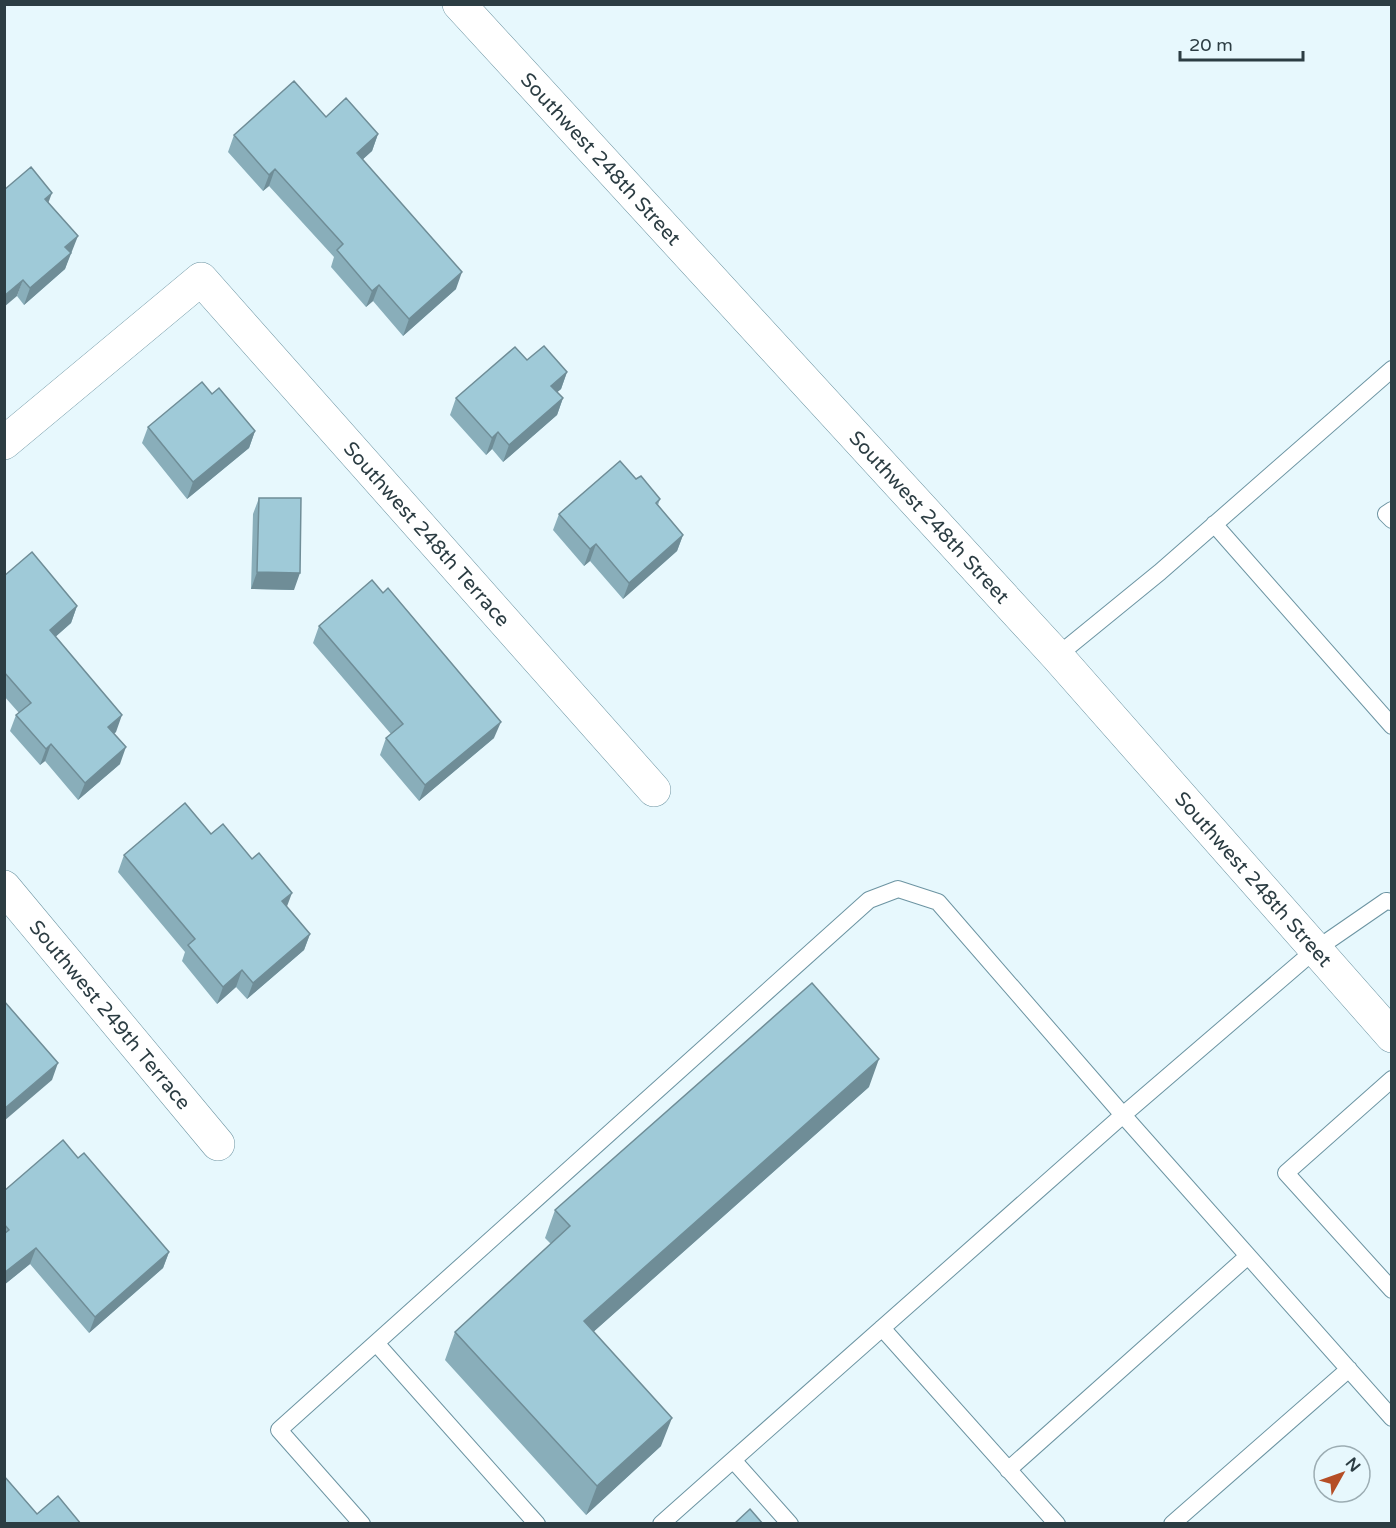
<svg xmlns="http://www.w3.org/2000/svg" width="1396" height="1528" font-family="'Varela Round',sans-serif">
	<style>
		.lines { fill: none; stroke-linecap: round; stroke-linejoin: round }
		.lane-casing { stroke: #6c94a2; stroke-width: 18 }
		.street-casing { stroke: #6c94a2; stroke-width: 34 }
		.secondary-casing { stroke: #6c94a2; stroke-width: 34 }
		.lane { stroke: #fff; stroke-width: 16 }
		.street { stroke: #fff; stroke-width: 33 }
		.secondary { stroke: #fff; stroke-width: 33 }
		.wall { fill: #89aeba }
		.shaded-wall { fill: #6f8d97 }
		.building { fill: #9fcad8; stroke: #6f8d97; stroke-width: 1.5 }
		.labels { text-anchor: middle; stroke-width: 4.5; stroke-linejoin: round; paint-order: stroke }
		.street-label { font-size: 20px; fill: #2c3d43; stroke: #e7f8fd }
	</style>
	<rect width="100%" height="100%" fill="#e7f8fd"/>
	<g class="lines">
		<defs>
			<path id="lane" d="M 1392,510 L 1386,514 L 1392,520
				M 1214,524 L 1392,726
				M 1057,656 L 1160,572 L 1392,369
				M 1392,1079 L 1286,1173 L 1392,1290
				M 882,1328 L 1057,1524
				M 376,1343 L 537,1524
				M 1008,1470 L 1248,1256
				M 362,1524 L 279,1430 L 869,900 L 898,889 L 938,902 L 1123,1115 L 1392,1418
				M 661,1524 L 733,1460
				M 790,1524 L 733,1460 L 1123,1115 L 1315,950 L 1386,901 L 1392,902
				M 1172,1524 L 1349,1369"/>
			<g id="street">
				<path id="s1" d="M 4,443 L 201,279 L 654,790"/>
				<path id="s2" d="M 4,887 L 218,1144"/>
			</g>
			<g id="secondary">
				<path id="s3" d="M 459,4 L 1057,656 L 1392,1036"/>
			</g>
		</defs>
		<use href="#lane" class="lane-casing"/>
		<use href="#street" class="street-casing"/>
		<use href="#secondary" class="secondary-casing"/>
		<use href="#lane" class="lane"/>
		<use href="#street" class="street"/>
		<use href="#secondary" class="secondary"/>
	</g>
	<path class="wall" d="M 326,117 L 378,134 L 372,151 L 362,160 L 456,289 L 403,336 L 373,301 L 366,307 L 331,267 L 334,257 L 269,186 L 263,191 L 228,152 L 234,135 Z
		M 49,203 L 71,253 L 70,254 L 65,269 L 24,305 L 17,296 Z
		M 527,360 L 567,372 L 561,389 L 557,392 L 563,398 L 557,415 L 503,462 L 492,449 L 486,455 L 450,415 L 456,398 Z
		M 212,394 L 255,431 L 249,448 L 187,499 L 142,443 L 148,427 Z
		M 636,479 L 660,499 L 658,505 L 683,535 L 677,551 L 623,599 L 590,561 L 584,566 L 553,530 L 559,514 Z
		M 259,498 L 294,590 L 251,589 L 253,514 Z
		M 4,576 L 77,606 L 71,623 L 55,637 L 116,732 L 114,733 L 120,764 L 78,800 L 45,761 L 40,765 L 10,731 L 16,715 L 19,713 L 4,696 Z
		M 319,626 L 494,738 L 419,801 L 380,755 L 386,738 L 391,734 L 313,643 Z
		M 211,834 L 287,907 L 310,934 L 304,950 L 247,999 L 236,987 L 217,1004 L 182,961 L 185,952 L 118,872 L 124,855 Z
		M 869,1087 L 593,1332 L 661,1446 L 586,1515 L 445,1360 L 455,1332 L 551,1244 L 545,1238 L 555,1210 Z
		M 78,1158 L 169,1252 L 163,1268 L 89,1333 L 30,1264 L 4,1285 L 4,1191 Z"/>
	<path class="shaded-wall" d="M 378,134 L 372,151 L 351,170 L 357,153 Z
		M 275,169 L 269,186 L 263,191 L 269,175 Z
		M 52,193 L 46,209 L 45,199 Z
		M 78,236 L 65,269 L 24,305 L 30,288 L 65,247 Z
		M 462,272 L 456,289 L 403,336 L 409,319 Z
		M 23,280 L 17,296 L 4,307 L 4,296 Z
		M 379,285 L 373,301 L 366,307 L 372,291 Z
		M 567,372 L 561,389 L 545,403 L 551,386 Z
		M 563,398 L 557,415 L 503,462 L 509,445 Z
		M 255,431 L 249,448 L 187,499 L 193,482 Z
		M 498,432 L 492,449 L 486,455 L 492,438 Z
		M 683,535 L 677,551 L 623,599 L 629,583 Z
		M 596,544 L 590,561 L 584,566 L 590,549 Z
		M 257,572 L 300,573 L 294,590 L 251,589 Z
		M 77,606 L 71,623 L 44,647 L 50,630 Z
		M 122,715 L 116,732 L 102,743 L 108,727 Z
		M 501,722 L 494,738 L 419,801 L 425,785 Z
		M 51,744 L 45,761 L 40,765 L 46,749 Z
		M 126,747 L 120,764 L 78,800 L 85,783 Z
		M 292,893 L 286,909 L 282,901 Z
		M 310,934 L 304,950 L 247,999 L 253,983 Z
		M 242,970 L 236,987 L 217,1004 L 223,987 Z
		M 879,1059 L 869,1087 L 573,1350 L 584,1321 Z
		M 58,1063 L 52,1080 L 4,1121 L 4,1109 Z
		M 36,1248 L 30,1264 L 4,1285 L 4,1273 Z
		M 169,1252 L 163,1268 L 89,1333 L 95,1317 Z
		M 672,1418 L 661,1446 L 586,1515 L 597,1486 Z"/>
	<path class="building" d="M 294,81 L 326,117 L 346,98 L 378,134 L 357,153 L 462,272 L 409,319 L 379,285 L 372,291 L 337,250 L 343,244 L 275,169 L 269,175 L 234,135 Z
		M 31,167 L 52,193 L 45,199 L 78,236 L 65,247 L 71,253 L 30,288 L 23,280 L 4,296 L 4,190 Z
		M 544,346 L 567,372 L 551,386 L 563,398 L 509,445 L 498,432 L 492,438 L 456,398 L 515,347 L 527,360 Z
		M 202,382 L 212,394 L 219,388 L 255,431 L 193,482 L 148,427 Z
		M 620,461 L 636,479 L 641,476 L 660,499 L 656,503 L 683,535 L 629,583 L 596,544 L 590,549 L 559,514 Z
		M 259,498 L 301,498 L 300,573 L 257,572 Z
		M 32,552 L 77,606 L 50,630 L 122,715 L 108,727 L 126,747 L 85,783 L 51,744 L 46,749 L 16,715 L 31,703 L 4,672 L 4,576 Z
		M 372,580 L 383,593 L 388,588 L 501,722 L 425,785 L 386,738 L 403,724 L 319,626 Z
		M 185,803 L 211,834 L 223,824 L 252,859 L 259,853 L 292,893 L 282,901 L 310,934 L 253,983 L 242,970 L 223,987 L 188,945 L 195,939 L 124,855 Z
		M 812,983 L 879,1059 L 584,1321 L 672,1418 L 597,1486 L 455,1332 L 570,1226 L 555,1210 Z
		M 4,1001 L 58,1063 L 4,1109 Z
		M 63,1140 L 78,1158 L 84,1153 L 169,1252 L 95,1317 L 36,1248 L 4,1273 L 4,1234 L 9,1230 L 4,1224 L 4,1191 Z
		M 4,1476 L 37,1514 L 58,1496 L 81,1524 L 4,1524 Z
		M 750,1509 L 763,1524 L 734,1524 Z"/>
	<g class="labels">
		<g class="street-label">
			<text dy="7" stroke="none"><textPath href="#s3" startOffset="210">Southwest 248th Street</textPath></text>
			<text dy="7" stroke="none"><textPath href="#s3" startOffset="696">Southwest 248th Street</textPath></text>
			<text dy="7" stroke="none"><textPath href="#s1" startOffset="597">Southwest 248th Terrace</textPath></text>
			<text dy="7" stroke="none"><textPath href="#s3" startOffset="1182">Southwest 248th Street</textPath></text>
			<text dy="7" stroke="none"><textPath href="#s2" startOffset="166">Southwest 249th Terrace</textPath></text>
		</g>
	</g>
	<rect width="1396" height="1528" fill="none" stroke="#2c3d43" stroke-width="12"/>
	<g transform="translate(1342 1474) rotate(50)"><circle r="28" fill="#e7f8fd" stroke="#9cadb3" stroke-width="1.5"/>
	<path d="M0-4.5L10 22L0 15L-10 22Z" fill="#b54e26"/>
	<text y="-9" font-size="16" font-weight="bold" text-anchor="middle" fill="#2c3d43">N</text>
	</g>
	<path d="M1180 51v9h123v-9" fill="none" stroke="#2c3d43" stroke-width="3"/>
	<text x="1189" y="51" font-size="18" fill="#2c3d43" stroke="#e7f8fd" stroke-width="4.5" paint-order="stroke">20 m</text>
</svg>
